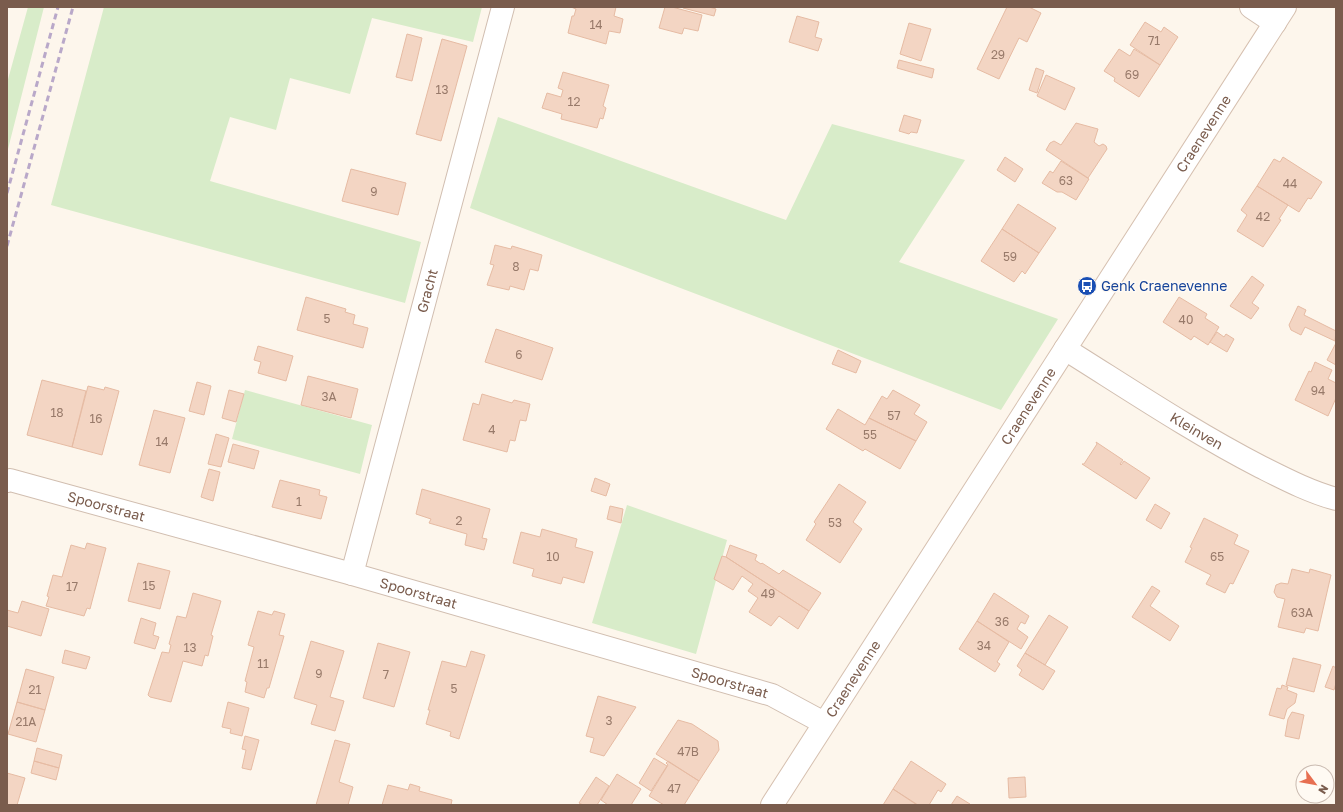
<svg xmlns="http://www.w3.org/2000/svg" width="1343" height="812" font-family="'Golos Text',sans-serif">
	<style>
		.green { fill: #d8ecc9 }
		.building { fill: #f3d5c3; stroke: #e6bba3 }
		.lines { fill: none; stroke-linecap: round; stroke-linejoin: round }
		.street-casing { stroke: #d1beb0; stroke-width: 24 }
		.secondary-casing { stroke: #d6c0b0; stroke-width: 24 }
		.street { stroke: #fff; stroke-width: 22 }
		.secondary { stroke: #fff; stroke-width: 22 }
		.rail { stroke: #b9a8c9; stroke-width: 3; stroke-dasharray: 6 4; stroke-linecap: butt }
		.labels { text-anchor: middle; stroke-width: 3; stroke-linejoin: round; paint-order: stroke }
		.number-label { font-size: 12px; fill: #987a6a }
		.street-label { font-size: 14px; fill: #7a5c4d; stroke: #fffaf3 }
		.transit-label { font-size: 14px; fill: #164399; stroke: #fffaf3; text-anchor: start }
	</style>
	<rect width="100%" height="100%" fill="#fdf6ec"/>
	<path class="green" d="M 28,7 L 44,7 L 7,153 L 7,83 Z
		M 104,7 L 482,7 L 473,42 L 372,18 L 350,94 L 290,78 L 276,130 L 230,117 L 210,181 L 421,242 L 405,303 L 51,205 Z
		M 498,117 L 786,220 L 832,124 L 965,160 L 899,262 L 1058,319 L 1001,410 L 470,208 Z
		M 245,390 L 372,425 L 360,474 L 232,439 Z
		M 627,505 L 727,540 L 696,654 L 592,623 Z"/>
	<path class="building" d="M 571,7 L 616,7 L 614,16 L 623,19 L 620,33 L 609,31 L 606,44 L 568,33 L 572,16 L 574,16 L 576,9 Z
		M 665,7 L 672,7 L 702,15 L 698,31 L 684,28 L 682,34 L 659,28 Z
		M 683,7 L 709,7 L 716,9 L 714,16 L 683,8 Z
		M 1007,7 L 1029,7 L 1041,13 L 1027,42 L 1019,38 L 999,79 L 977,69 Z
		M 797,16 L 819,22 L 815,37 L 822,39 L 818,51 L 789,42 Z
		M 1145,22 L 1161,32 L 1164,27 L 1178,37 L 1160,65 L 1130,45 Z
		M 909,23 L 931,29 L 921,61 L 900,54 Z
		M 407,34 L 422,38 L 412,81 L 396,77 Z
		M 442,39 L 467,46 L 441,141 L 416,134 Z
		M 1119,49 L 1130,56 L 1134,49 L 1160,65 L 1139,97 L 1114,81 L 1115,78 L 1104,71 Z
		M 899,60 L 934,69 L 932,78 L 897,68 Z
		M 1036,68 L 1044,71 L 1037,93 L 1029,90 Z
		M 563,72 L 609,85 L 603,106 L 606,108 L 603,119 L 600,118 L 597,128 L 561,119 L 562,114 L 542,108 L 547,93 L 561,97 L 563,90 L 558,88 Z
		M 1046,75 L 1075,88 L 1065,110 L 1037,96 Z
		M 904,115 L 921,120 L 917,133 L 911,132 L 909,134 L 899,131 Z
		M 1076,123 L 1098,129 L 1094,142 L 1099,146 L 1103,144 L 1106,146 L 1107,149 L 1088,178 L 1046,150 L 1050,143 L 1054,141 L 1061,145 Z
		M 1005,157 L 1023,169 L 1015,182 L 997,170 Z
		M 1283,157 L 1322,182 L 1311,199 L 1308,198 L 1299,212 L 1257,186 L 1274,159 L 1280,162 Z
		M 1061,161 L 1089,179 L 1076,200 L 1062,192 L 1057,192 L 1042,183 L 1050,171 L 1053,173 Z
		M 351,169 L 406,183 L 398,215 L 342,201 Z
		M 1257,186 L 1288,205 L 1279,219 L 1281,220 L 1263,247 L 1237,231 L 1247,215 L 1241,210 Z
		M 1018,204 L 1056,228 L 1039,253 L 1002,229 Z
		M 1002,229 L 1039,253 L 1025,274 L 1022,271 L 1014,282 L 981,261 Z
		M 495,245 L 511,249 L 512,246 L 542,255 L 538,271 L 530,269 L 524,290 L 510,286 L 509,290 L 487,285 L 494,265 L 490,264 Z
		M 1252,276 L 1264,285 L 1252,303 L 1259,308 L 1251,319 L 1230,306 Z
		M 306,297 L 346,309 L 345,312 L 355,315 L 353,324 L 368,328 L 363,348 L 297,330 Z
		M 1179,297 L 1207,314 L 1205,318 L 1219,327 L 1208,345 L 1194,336 L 1191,340 L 1163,322 Z
		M 1298,306 L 1306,310 L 1304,315 L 1336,331 L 1335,341 L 1305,327 L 1301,335 L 1291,330 L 1289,325 Z
		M 496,329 L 553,348 L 542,380 L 485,362 Z
		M 1217,332 L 1224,337 L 1226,334 L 1234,339 L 1227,352 L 1210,342 Z
		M 1336,343 L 1336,365 L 1327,360 Z
		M 258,346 L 293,356 L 286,381 L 258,373 L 261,362 L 254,360 Z
		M 838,350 L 861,361 L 856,373 L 832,364 Z
		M 1315,362 L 1332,370 L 1328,379 L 1336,383 L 1336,398 L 1328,416 L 1295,400 L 1309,371 L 1311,372 Z
		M 308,376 L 358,389 L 351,418 L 301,405 Z
		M 42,380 L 86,391 L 72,447 L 27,435 Z
		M 197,382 L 211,386 L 204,415 L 189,411 Z
		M 88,386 L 104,390 L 105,387 L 119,391 L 102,455 L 72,447 Z
		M 229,390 L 244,394 L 236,422 L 222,418 Z
		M 893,390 L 920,405 L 914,414 L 927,422 L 916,441 L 869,418 L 882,396 L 887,399 Z
		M 482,394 L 512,403 L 514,400 L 530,404 L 526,421 L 520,420 L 515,441 L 510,440 L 507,452 L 463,440 L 473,403 L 479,405 Z
		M 838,409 L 865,425 L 869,418 L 916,441 L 900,469 L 865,449 L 863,451 L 826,429 Z
		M 154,410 L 185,418 L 170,473 L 139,465 Z
		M 216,434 L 229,438 L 221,467 L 208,464 Z
		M 1096,442 L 1123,460 L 1120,464 L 1121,465 L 1124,461 L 1150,478 L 1136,499 L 1082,464 L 1084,464 L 1097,444 Z
		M 233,444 L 259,451 L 254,469 L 228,462 Z
		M 209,469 L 220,472 L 213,501 L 201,497 Z
		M 595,478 L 610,484 L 606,496 L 591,491 Z
		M 280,480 L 320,490 L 319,495 L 327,497 L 321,519 L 272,507 Z
		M 839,484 L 866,502 L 853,522 L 862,529 L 840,563 L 806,540 L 816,524 L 814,522 Z
		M 422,489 L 490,509 L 482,538 L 487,539 L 484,550 L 465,545 L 467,534 L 429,523 L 431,519 L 416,514 Z
		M 1155,504 L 1170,513 L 1161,529 L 1146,520 Z
		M 610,506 L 623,509 L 621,523 L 607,519 Z
		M 1204,518 L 1238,535 L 1234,544 L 1249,551 L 1233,584 L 1230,583 L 1225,593 L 1206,584 L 1211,575 L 1185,562 L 1192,548 L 1190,547 Z
		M 542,529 L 577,539 L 575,547 L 593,552 L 584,583 L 563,577 L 561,584 L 532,576 L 534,569 L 513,563 L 521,532 L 540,537 Z
		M 87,543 L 106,548 L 90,609 L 87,608 L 84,616 L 46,606 L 49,597 L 47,596 L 53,575 L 62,577 L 71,545 L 85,549 Z
		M 730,545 L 757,555 L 755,560 L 761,564 L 762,563 L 779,574 L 783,570 L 821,593 L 809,611 L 726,557 Z
		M 722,556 L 726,557 L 809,611 L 798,629 L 779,616 L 771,626 L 749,612 L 758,598 L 748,591 L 753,584 L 742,576 L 733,590 L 714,579 Z
		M 138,563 L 170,571 L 160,609 L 128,601 Z
		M 1292,569 L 1309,573 L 1310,569 L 1331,575 L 1318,631 L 1306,628 L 1304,633 L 1278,627 L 1285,599 L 1277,597 L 1274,592 L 1276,585 L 1281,583 L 1288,584 Z
		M 1152,586 L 1160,591 L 1150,606 L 1179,626 L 1170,641 L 1132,617 Z
		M 193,593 L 221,601 L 211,635 L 213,636 L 208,656 L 205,655 L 202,666 L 183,661 L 171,702 L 150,697 L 148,695 L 162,652 L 169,653 L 171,645 L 169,644 L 177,616 L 186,618 Z
		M 994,593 L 1029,616 L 1025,624 L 1021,622 L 1017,629 L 1028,637 L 1021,649 L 977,621 Z
		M 22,601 L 49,609 L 41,636 L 7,626 L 7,610 L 18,613 Z
		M 258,611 L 272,615 L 274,611 L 285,614 L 279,635 L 284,636 L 269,688 L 267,688 L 264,698 L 245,692 L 247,682 L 245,681 L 254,647 L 248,645 Z
		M 1049,615 L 1068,627 L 1045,665 L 1025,653 Z
		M 141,618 L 156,623 L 153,635 L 159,637 L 155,649 L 134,643 Z
		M 977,621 L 1009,642 L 997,662 L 1000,664 L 995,672 L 959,649 Z
		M 311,641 L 344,651 L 330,697 L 344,701 L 335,731 L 311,724 L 317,705 L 294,698 Z
		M 378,643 L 410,652 L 394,707 L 363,698 Z
		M 65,650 L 90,657 L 86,669 L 62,663 Z
		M 471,651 L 485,655 L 459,739 L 450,736 L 451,732 L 426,724 L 430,710 L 428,710 L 442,661 L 466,667 Z
		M 1025,653 L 1055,671 L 1043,690 L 1019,675 L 1022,670 L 1017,666 Z
		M 1293,658 L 1321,665 L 1314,692 L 1286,685 Z
		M 1333,666 L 1336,668 L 1336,683 L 1334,690 L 1325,687 Z
		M 26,669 L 54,677 L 45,710 L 17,702 Z
		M 1282,685 L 1288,687 L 1287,690 L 1297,694 L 1295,703 L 1287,709 L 1284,719 L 1269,715 L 1277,688 L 1281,689 Z
		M 598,696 L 636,707 L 604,756 L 590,752 L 594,738 L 586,736 Z
		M 17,702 L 45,710 L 36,742 L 8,734 Z
		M 228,702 L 249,708 L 242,736 L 230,733 L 231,729 L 222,727 Z
		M 1292,712 L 1304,715 L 1299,739 L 1285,736 L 1288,719 Z
		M 678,720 L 692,724 L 718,741 L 719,750 L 699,781 L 656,754 Z
		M 245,736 L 259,740 L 251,770 L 242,768 L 246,750 L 242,749 Z
		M 335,740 L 350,744 L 339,782 L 353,787 L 348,805 L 316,805 Z
		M 37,748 L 62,755 L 59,768 L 34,761 Z
		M 654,758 L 667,766 L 651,791 L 639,783 Z
		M 34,761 L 59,768 L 56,780 L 31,773 Z
		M 668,761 L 699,781 L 684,805 L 664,805 L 649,796 L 668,765 L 666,763 Z
		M 911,761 L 946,784 L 941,792 L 938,790 L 929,805 L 918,805 L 893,789 Z
		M 7,773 L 25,778 L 17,805 L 7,805 Z
		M 617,774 L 641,789 L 631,805 L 608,805 L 601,800 Z
		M 596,777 L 609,786 L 597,805 L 583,805 L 579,803 Z
		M 1025,777 L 1026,797 L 1009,798 L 1008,778 Z
		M 410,784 L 420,787 L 419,791 L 452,800 L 451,805 L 382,805 L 388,785 L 408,790 Z
		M 893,789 L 917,805 L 883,805 Z
		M 957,796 L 970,804 L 970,805 L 951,805 Z"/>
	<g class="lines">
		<defs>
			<g id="street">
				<path d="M 1251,7 L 1275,23"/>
				<path id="s1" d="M 1065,349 C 1129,389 1193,432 1261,467 C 1285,479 1310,492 1336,499"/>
				<path id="s2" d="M 7,481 L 10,480 L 352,574 L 772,695 L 824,723"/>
				<path id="s3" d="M 352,574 L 503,7"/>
			</g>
			<g id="secondary">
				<path id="s4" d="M 772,805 L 1285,7"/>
			</g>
		</defs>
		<use href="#street" class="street-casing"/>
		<use href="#secondary" class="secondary-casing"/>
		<use href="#street" class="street"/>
		<use href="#secondary" class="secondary"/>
		<path class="rail" d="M 7,193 L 58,7
			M 7,246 L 73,7"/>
	</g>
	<defs>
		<symbol id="bus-disc" viewBox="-11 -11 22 22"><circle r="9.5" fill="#1a4fb4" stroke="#fffaf3"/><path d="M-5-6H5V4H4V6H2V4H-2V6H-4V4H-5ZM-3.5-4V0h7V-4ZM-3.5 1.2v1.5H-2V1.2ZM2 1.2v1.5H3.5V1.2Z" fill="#fff"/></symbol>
	</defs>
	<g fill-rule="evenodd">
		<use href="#bus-disc" x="1076" y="275" width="22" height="22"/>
	</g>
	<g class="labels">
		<g class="number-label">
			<text x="596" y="29">14</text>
			<text x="1154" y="45">71</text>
			<text x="998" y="59">29</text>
			<text x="1132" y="79">69</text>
			<text x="442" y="94">13</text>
			<text x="574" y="106">12</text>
			<text x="1066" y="185">63</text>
			<text x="1290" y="188">44</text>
			<text x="374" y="196">9</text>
			<text x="1263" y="221">42</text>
			<text x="1010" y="261">59</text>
			<text x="516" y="271">8</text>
			<text x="327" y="323">5</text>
			<text x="1186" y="324">40</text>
			<text x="519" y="359">6</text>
			<text x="1318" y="395">94</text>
			<text x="329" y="401">3A</text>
			<text x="57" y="417">18</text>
			<text x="894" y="420">57</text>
			<text x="96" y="423">16</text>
			<text x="492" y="434">4</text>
			<text x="870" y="439">55</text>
			<text x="162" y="446">14</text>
			<text x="299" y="506">1</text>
			<text x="459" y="525">2</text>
			<text x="835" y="527">53</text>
			<text x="553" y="561">10</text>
			<text x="1217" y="561">65</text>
			<text x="149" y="590">15</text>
			<text x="72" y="591">17</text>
			<text x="768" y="598">49</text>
			<text x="1302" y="617">63A</text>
			<text x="1002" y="626">36</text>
			<text x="984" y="650">34</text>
			<text x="190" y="652">13</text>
			<text x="263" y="668">11</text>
			<text x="319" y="678">9</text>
			<text x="386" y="679">7</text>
			<text x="454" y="693">5</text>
			<text x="35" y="694">21</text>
			<text x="609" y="725">3</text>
			<text x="26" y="726">21A</text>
			<text x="688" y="756">47B</text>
			<text x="674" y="793">47</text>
		</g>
		<g class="street-label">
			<text dy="5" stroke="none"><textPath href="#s4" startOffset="798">Craenevenne</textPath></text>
			<text dy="5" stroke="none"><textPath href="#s3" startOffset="293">Gracht</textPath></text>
			<text dy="5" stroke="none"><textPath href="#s4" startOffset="474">Craenevenne</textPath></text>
			<text dy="5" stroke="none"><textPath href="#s1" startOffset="155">Kleinven</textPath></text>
			<text dy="5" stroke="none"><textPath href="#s2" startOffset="103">Spoorstraat</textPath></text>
			<text dy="5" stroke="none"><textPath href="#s2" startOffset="427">Spoorstraat</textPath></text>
			<text dy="5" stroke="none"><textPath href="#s4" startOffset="150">Craenevenne</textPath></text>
			<text dy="5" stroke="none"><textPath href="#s2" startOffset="751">Spoorstraat</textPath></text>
		</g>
		<g class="transit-label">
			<text x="1101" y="291">Genk Craenevenne</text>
		</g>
	</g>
	<rect width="1343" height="812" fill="none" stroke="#7a5c4d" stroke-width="16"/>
	<g transform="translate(1315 784) rotate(122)"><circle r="19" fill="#fffaf3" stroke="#cabbb1"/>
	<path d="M0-3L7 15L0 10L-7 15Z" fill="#e76f51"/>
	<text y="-6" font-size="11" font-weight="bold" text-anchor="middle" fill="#7a5c4d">N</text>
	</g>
</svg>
